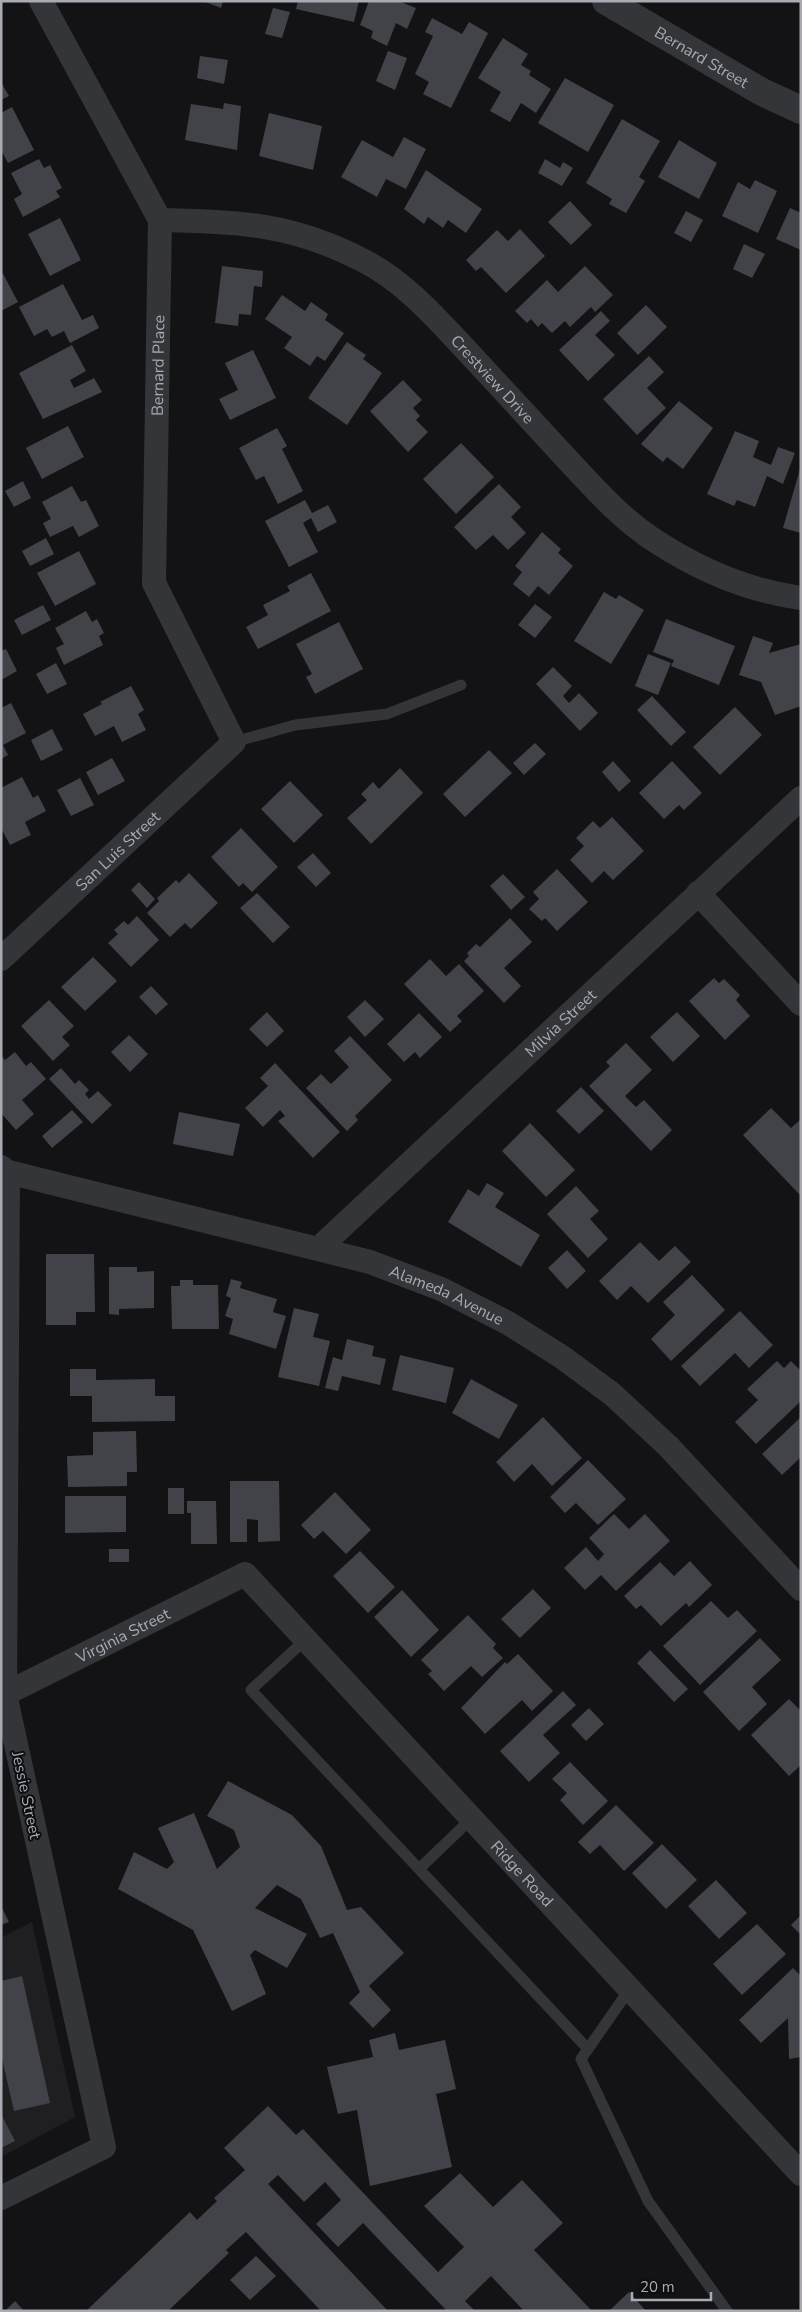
<svg xmlns="http://www.w3.org/2000/svg" width="802" height="2312" font-family="'Nunito Sans',sans-serif">
	<style>
		.built { fill: #1f1f21 }
		.building { fill: #424348 }
		.lines { fill: none; stroke-linecap: round; stroke-linejoin: round }
		.service { stroke: #343539; stroke-width: 11 }
		.minor { stroke: #343539; stroke-width: 24 }
		.tertiary { stroke: #343539; stroke-width: 28 }
		.labels { text-anchor: middle; stroke-width: 4; stroke-linejoin: round; paint-order: stroke }
		.street-label { font-size: 16px; fill: #a6abb4; stroke: #0e0e10 }
	</style>
	<rect width="100%" height="100%" fill="#131315"/>
	<path class="built" d="M 32,1922 L 75,2117 L 1,2157 L 1,1938 Z"/>
	<path class="building" d="M 203,1 L 223,1 L 221,8 Z
		M 298,1 L 359,1 L 354,22 L 296,9 Z
		M 369,1 L 398,1 L 416,8 L 407,29 L 396,23 L 387,46 L 371,38 L 373,31 L 360,25 Z
		M 273,8 L 290,12 L 282,38 L 265,34 Z
		M 432,18 L 462,34 L 469,22 L 488,33 L 451,108 L 423,94 L 429,82 L 415,74 L 433,36 L 425,32 Z
		M 503,38 L 528,54 L 521,65 L 531,71 L 529,75 L 551,89 L 536,113 L 521,103 L 510,122 L 490,111 L 501,92 L 478,78 Z
		M 388,51 L 407,58 L 395,90 L 376,81 Z
		M 200,56 L 228,60 L 224,84 L 197,78 Z
		M 565,78 L 614,105 L 588,152 L 538,123 Z
		M 1,82 L 9,96 L 1,100 Z
		M 224,103 L 241,106 L 237,150 L 185,140 L 191,104 L 223,109 Z
		M 12,107 L 34,150 L 8,163 L 1,150 L 1,113 Z
		M 269,113 L 322,126 L 313,170 L 259,156 Z
		M 622,119 L 660,141 L 639,177 L 645,181 L 626,213 L 609,204 L 612,199 L 586,183 Z
		M 404,137 L 426,149 L 406,189 L 386,179 L 377,197 L 341,177 L 362,140 L 393,157 Z
		M 679,140 L 717,163 L 699,199 L 658,177 Z
		M 39,159 L 44,168 L 50,165 L 62,188 L 56,191 L 60,197 L 23,217 L 14,199 L 22,194 L 11,173 Z
		M 545,159 L 560,168 L 563,162 L 573,168 L 562,186 L 538,173 Z
		M 426,170 L 482,209 L 466,233 L 448,220 L 443,228 L 428,217 L 424,224 L 404,209 Z
		M 755,180 L 777,191 L 758,233 L 722,216 L 738,182 L 750,189 Z
		M 570,201 L 592,225 L 571,245 L 548,222 Z
		M 790,208 L 801,213 L 801,250 L 776,239 Z
		M 686,211 L 703,220 L 691,242 L 674,233 Z
		M 60,218 L 81,260 L 50,276 L 28,234 Z
		M 520,229 L 545,256 L 506,293 L 481,267 L 476,271 L 466,260 L 497,230 L 508,241 Z
		M 744,244 L 765,254 L 752,278 L 733,269 Z
		M 222,266 L 263,271 L 262,287 L 254,286 L 251,315 L 239,314 L 238,326 L 215,323 Z
		M 585,266 L 613,295 L 595,312 L 591,307 L 570,327 L 565,321 L 552,333 L 542,323 L 538,327 L 531,319 L 527,323 L 515,311 L 547,280 L 558,292 Z
		M 1,270 L 18,302 L 1,311 Z
		M 63,284 L 82,320 L 93,315 L 99,328 L 70,343 L 64,331 L 52,337 L 47,329 L 34,336 L 19,307 Z
		M 282,295 L 305,311 L 311,302 L 328,314 L 325,320 L 344,333 L 325,361 L 317,356 L 310,366 L 284,348 L 292,337 L 265,319 Z
		M 646,305 L 667,327 L 638,355 L 617,333 Z
		M 601,311 L 610,321 L 595,335 L 615,355 L 588,381 L 559,350 Z
		M 347,342 L 366,355 L 363,359 L 382,373 L 347,425 L 308,398 Z
		M 72,345 L 86,371 L 70,380 L 74,388 L 94,378 L 102,392 L 43,419 L 19,373 Z
		M 253,350 L 276,398 L 230,420 L 219,399 L 238,390 L 225,363 Z
		M 649,356 L 664,372 L 647,388 L 666,408 L 637,435 L 603,399 Z
		M 403,380 L 422,400 L 413,408 L 420,416 L 416,420 L 428,432 L 408,452 L 370,411 Z
		M 679,401 L 713,428 L 683,469 L 667,457 L 663,462 L 641,444 Z
		M 68,426 L 84,457 L 42,479 L 26,448 Z
		M 277,428 L 287,446 L 282,449 L 303,491 L 278,504 L 264,476 L 256,480 L 239,448 Z
		M 735,431 L 759,441 L 753,457 L 771,465 L 778,447 L 795,453 L 783,484 L 767,476 L 755,507 L 737,500 L 734,506 L 707,494 Z
		M 461,443 L 494,477 L 456,514 L 423,479 Z
		M 800,469 L 801,469 L 801,533 L 783,528 Z
		M 23,481 L 31,498 L 14,507 L 5,491 Z
		M 499,484 L 521,507 L 511,517 L 526,533 L 508,550 L 493,535 L 476,550 L 454,527 Z
		M 72,486 L 81,502 L 86,500 L 99,526 L 79,537 L 73,526 L 50,537 L 43,523 L 51,519 L 42,502 Z
		M 305,500 L 312,513 L 328,505 L 337,522 L 318,532 L 311,518 L 303,523 L 318,552 L 289,567 L 265,521 Z
		M 542,532 L 561,549 L 558,553 L 573,566 L 549,595 L 538,586 L 529,597 L 513,584 L 522,572 L 515,566 Z
		M 46,538 L 54,554 L 30,566 L 22,551 Z
		M 79,551 L 96,584 L 55,606 L 37,573 Z
		M 311,573 L 331,611 L 258,649 L 246,627 L 268,615 L 263,605 L 290,591 L 287,586 Z
		M 604,592 L 616,599 L 619,595 L 644,610 L 611,664 L 574,641 Z
		M 535,604 L 552,617 L 535,638 L 518,625 Z
		M 43,605 L 51,620 L 22,635 L 14,620 Z
		M 86,611 L 92,622 L 97,619 L 104,633 L 99,636 L 103,645 L 64,665 L 56,648 L 64,644 L 55,628 Z
		M 666,619 L 735,646 L 719,685 L 671,666 L 674,660 L 653,652 Z
		M 339,622 L 363,669 L 315,694 L 306,677 L 312,674 L 296,644 Z
		M 753,636 L 773,643 L 769,653 L 801,644 L 801,706 L 775,715 L 761,682 L 739,675 Z
		M 6,649 L 17,671 L 1,680 L 1,651 Z
		M 648,654 L 671,663 L 658,695 L 635,686 Z
		M 56,663 L 67,684 L 47,694 L 36,674 Z
		M 553,667 L 572,686 L 563,696 L 569,703 L 579,693 L 598,713 L 580,731 L 536,684 Z
		M 131,686 L 144,710 L 138,714 L 146,730 L 122,742 L 114,726 L 95,736 L 83,714 L 102,704 L 100,702 Z
		M 652,696 L 686,732 L 671,746 L 637,710 Z
		M 11,703 L 26,733 L 3,745 L 8,755 L 1,759 L 1,708 Z
		M 735,707 L 762,735 L 720,775 L 693,747 Z
		M 52,729 L 63,750 L 41,761 L 31,740 Z
		M 535,743 L 546,754 L 524,775 L 513,763 Z
		M 489,750 L 512,773 L 465,817 L 443,794 Z
		M 112,758 L 125,781 L 98,795 L 86,772 Z
		M 613,761 L 631,781 L 619,792 L 602,772 Z
		M 672,761 L 702,793 L 684,810 L 679,805 L 664,819 L 639,793 Z
		M 400,768 L 423,793 L 371,844 L 347,818 L 367,800 L 361,794 L 373,782 L 379,789 Z
		M 22,777 L 33,798 L 38,795 L 46,811 L 25,822 L 31,835 L 10,845 L 1,828 L 1,788 Z
		M 80,778 L 94,805 L 71,816 L 57,790 Z
		M 290,781 L 323,815 L 294,843 L 261,809 Z
		M 612,817 L 644,851 L 613,880 L 604,871 L 592,883 L 570,860 L 584,846 L 576,838 L 593,821 L 600,828 Z
		M 241,828 L 278,867 L 252,892 L 243,883 L 239,887 L 211,857 Z
		M 313,853 L 331,873 L 316,887 L 297,867 Z
		M 557,869 L 588,902 L 557,931 L 545,918 L 542,921 L 529,909 L 539,899 L 533,892 Z
		M 189,873 L 218,903 L 191,929 L 185,923 L 170,937 L 147,913 L 159,901 L 157,898 L 176,880 L 179,883 Z
		M 503,874 L 525,897 L 511,910 L 490,886 Z
		M 139,882 L 155,899 L 147,908 L 131,890 Z
		M 257,893 L 290,927 L 273,943 L 240,908 Z
		M 137,916 L 159,940 L 131,967 L 108,943 L 118,934 L 114,930 L 124,921 L 128,925 Z
		M 510,918 L 532,942 L 504,968 L 521,986 L 504,1003 L 464,961 L 469,956 L 467,953 L 476,944 L 480,947 Z
		M 93,957 L 117,981 L 85,1011 L 61,987 Z
		M 430,959 L 446,976 L 459,964 L 484,991 L 457,1016 L 462,1021 L 450,1032 L 404,984 Z
		M 714,978 L 719,983 L 724,979 L 740,995 L 736,1000 L 750,1016 L 725,1040 L 689,1001 Z
		M 151,986 L 168,1004 L 156,1015 L 139,997 Z
		M 49,1000 L 74,1026 L 62,1037 L 70,1045 L 53,1061 L 21,1026 Z
		M 365,1000 L 384,1019 L 365,1037 L 347,1017 Z
		M 267,1012 L 284,1031 L 267,1047 L 249,1029 Z
		M 677,1012 L 700,1036 L 673,1062 L 650,1037 Z
		M 419,1013 L 442,1037 L 420,1058 L 415,1052 L 404,1062 L 387,1044 Z
		M 129,1035 L 148,1054 L 130,1072 L 111,1052 Z
		M 350,1036 L 392,1080 L 355,1116 L 358,1120 L 347,1131 L 306,1088 L 321,1074 L 331,1084 L 349,1067 L 334,1051 Z
		M 626,1043 L 652,1070 L 625,1096 L 636,1107 L 644,1100 L 672,1130 L 651,1151 L 589,1086 L 610,1066 L 606,1062 Z
		M 15,1052 L 26,1066 L 31,1062 L 46,1079 L 22,1100 L 34,1114 L 16,1130 L 1,1113 L 1,1055 L 5,1060 Z
		M 275,1063 L 340,1132 L 313,1158 L 278,1121 L 285,1116 L 280,1110 L 263,1127 L 245,1108 L 268,1086 L 260,1078 Z
		M 61,1068 L 75,1084 L 79,1080 L 89,1090 L 85,1094 L 89,1099 L 98,1091 L 112,1105 L 92,1124 L 49,1079 Z
		M 581,1087 L 604,1111 L 579,1134 L 556,1111 Z
		M 771,1108 L 791,1128 L 801,1119 L 801,1193 L 799,1194 L 743,1135 Z
		M 72,1110 L 83,1122 L 52,1148 L 42,1136 Z
		M 179,1112 L 240,1124 L 233,1156 L 173,1144 Z
		M 530,1123 L 575,1170 L 546,1197 L 502,1151 Z
		M 487,1183 L 504,1193 L 495,1207 L 540,1235 L 521,1267 L 448,1222 L 468,1189 L 479,1196 Z
		M 576,1186 L 599,1211 L 590,1219 L 608,1239 L 588,1258 L 547,1214 Z
		M 640,1242 L 659,1261 L 675,1246 L 691,1262 L 648,1303 L 631,1286 L 617,1300 L 599,1281 Z
		M 567,1250 L 586,1271 L 567,1289 L 548,1268 Z
		M 46,1254 L 94,1254 L 95,1312 L 76,1312 L 76,1325 L 46,1325 Z
		M 109,1267 L 137,1267 L 137,1272 L 154,1271 L 154,1308 L 119,1309 L 119,1315 L 109,1314 Z
		M 692,1275 L 725,1310 L 671,1361 L 651,1339 L 675,1315 L 663,1302 Z
		M 231,1279 L 242,1282 L 240,1288 L 277,1299 L 273,1312 L 286,1316 L 276,1349 L 229,1334 L 233,1319 L 225,1316 L 231,1298 L 226,1296 Z
		M 180,1280 L 193,1280 L 193,1285 L 218,1285 L 219,1329 L 172,1329 L 171,1286 L 180,1286 Z
		M 294,1308 L 319,1314 L 313,1337 L 330,1341 L 319,1386 L 278,1377 Z
		M 740,1311 L 773,1345 L 749,1368 L 735,1353 L 700,1386 L 681,1366 Z
		M 347,1339 L 374,1346 L 372,1356 L 386,1359 L 380,1385 L 342,1376 L 338,1391 L 325,1388 L 333,1357 L 342,1360 Z
		M 400,1355 L 454,1368 L 446,1403 L 392,1390 Z
		M 777,1361 L 784,1368 L 791,1361 L 801,1371 L 801,1401 L 756,1444 L 735,1422 L 758,1400 L 747,1389 Z
		M 70,1369 L 96,1369 L 96,1380 L 155,1379 L 155,1396 L 175,1396 L 175,1421 L 92,1422 L 92,1396 L 70,1396 Z
		M 471,1379 L 518,1405 L 499,1439 L 452,1413 Z
		M 543,1417 L 582,1458 L 552,1486 L 532,1464 L 514,1482 L 496,1462 Z
		M 801,1417 L 801,1457 L 782,1475 L 762,1454 Z
		M 136,1431 L 137,1472 L 127,1472 L 127,1486 L 68,1487 L 67,1456 L 93,1455 L 93,1432 Z
		M 588,1460 L 626,1499 L 598,1525 L 576,1503 L 565,1513 L 550,1497 Z
		M 230,1481 L 279,1481 L 280,1541 L 258,1542 L 258,1520 L 247,1519 L 247,1542 L 230,1542 Z
		M 168,1488 L 184,1488 L 184,1514 L 168,1514 Z
		M 335,1492 L 371,1530 L 346,1554 L 323,1531 L 314,1539 L 301,1525 Z
		M 65,1496 L 126,1496 L 126,1532 L 65,1533 Z
		M 187,1501 L 216,1501 L 217,1544 L 191,1544 L 191,1513 L 187,1513 Z
		M 614,1514 L 629,1529 L 645,1514 L 670,1541 L 616,1591 L 601,1575 L 585,1590 L 564,1568 L 586,1547 L 598,1561 L 604,1554 L 589,1538 Z
		M 109,1549 L 129,1549 L 129,1562 L 109,1562 Z
		M 360,1551 L 395,1587 L 368,1613 L 333,1576 Z
		M 690,1561 L 712,1585 L 689,1607 L 686,1603 L 661,1626 L 641,1605 L 636,1609 L 624,1596 L 660,1562 L 674,1576 Z
		M 533,1589 L 551,1608 L 520,1638 L 501,1619 Z
		M 402,1590 L 439,1630 L 411,1657 L 374,1617 Z
		M 711,1601 L 728,1618 L 737,1610 L 757,1631 L 700,1685 L 663,1646 Z
		M 468,1615 L 496,1644 L 493,1648 L 503,1658 L 482,1677 L 471,1666 L 444,1691 L 428,1674 L 432,1671 L 421,1660 Z
		M 760,1638 L 781,1660 L 752,1687 L 767,1704 L 739,1731 L 703,1692 Z
		M 650,1650 L 688,1689 L 674,1702 L 637,1663 Z
		M 518,1654 L 553,1691 L 532,1711 L 522,1700 L 485,1734 L 461,1708 L 505,1662 L 507,1664 Z
		M 563,1691 L 576,1705 L 543,1735 L 560,1753 L 529,1782 L 500,1751 Z
		M 789,1699 L 801,1711 L 801,1765 L 789,1776 L 751,1735 Z
		M 589,1708 L 604,1724 L 586,1741 L 571,1725 Z
		M 570,1762 L 608,1801 L 583,1825 L 560,1800 L 567,1793 L 552,1779 Z
		M 228,1781 L 292,1815 L 321,1846 L 347,1910 L 361,1907 L 404,1953 L 369,1986 L 391,2010 L 373,2028 L 349,2003 L 360,1992 L 333,1933 L 320,1938 L 301,1899 L 277,1885 L 255,1908 L 307,1934 L 287,1968 L 255,1950 L 250,1955 L 266,1994 L 232,2011 L 193,1930 L 118,1889 L 134,1852 L 167,1869 L 174,1862 L 158,1828 L 194,1813 L 217,1869 L 240,1847 L 234,1830 L 207,1816 Z
		M 616,1805 L 654,1843 L 624,1871 L 600,1845 L 590,1854 L 578,1842 Z
		M 662,1844 L 697,1880 L 666,1909 L 632,1873 Z
		M 716,1880 L 747,1913 L 719,1939 L 688,1906 Z
		M 1,1906 L 9,1922 L 1,1925 Z
		M 801,1915 L 801,1935 L 791,1925 Z
		M 757,1924 L 786,1954 L 742,1995 L 713,1964 Z
		M 793,1968 L 801,1976 L 801,2057 L 789,2059 L 788,2018 L 761,2043 L 739,2020 Z
		M 22,1976 L 50,2103 L 14,2111 L 1,2054 L 1,1981 Z
		M 395,2033 L 399,2050 L 445,2040 L 456,2089 L 436,2094 L 452,2167 L 370,2186 L 357,2110 L 338,2114 L 327,2067 L 373,2057 L 369,2040 Z
		M 268,2106 L 296,2135 L 303,2129 L 438,2272 L 464,2247 L 424,2206 L 460,2173 L 493,2207 L 522,2180 L 563,2223 L 534,2250 L 592,2311 L 524,2311 L 491,2276 L 465,2301 L 475,2311 L 447,2311 L 363,2223 L 338,2247 L 316,2224 L 341,2200 L 325,2182 L 304,2202 L 278,2175 L 268,2184 L 388,2311 L 321,2311 L 246,2232 L 226,2250 L 229,2253 L 168,2311 L 86,2311 L 190,2212 L 197,2220 L 217,2201 L 214,2198 L 245,2170 L 224,2148 Z
		M 1,2114 L 15,2141 L 1,2148 Z
		M 256,2256 L 276,2276 L 250,2300 L 230,2280 Z
		M 629,2292 L 646,2311 L 609,2311 Z
		M 15,2301 L 24,2311 L 5,2311 Z"/>
	<g class="lines">
		<path class="service" d="M 234,742 L 295,725 L 387,714 L 461,685
			M 305,1640 L 251,1690 L 588,2049
			M 419,1869 L 471,1819
			M 629,1990 L 581,2059 L 648,2201 L 727,2311"/>
		<g class="minor">
			<path id="s1" d="M 160,220 C 239,222 292,223 364,261 C 405,282 437,319 468,352 C 501,388 534,423 566,458 C 594,488 622,520 657,542 C 700,570 750,591 801,598"/>
			<path d="M 698,893 L 801,1004"/>
			<path id="s2" d="M 1,959 L 234,742 L 154,583 L 160,220 L 41,1"/>
			<path id="s3" d="M 1,1167 L 8,1172 L 370,1262 L 441,1289 L 508,1323 L 562,1357 L 612,1394 L 668,1446 L 801,1589"/>
			<path id="s4" d="M 319,1248 L 801,798"/>
			<path id="s5" d="M 1,1696 L 245,1574 L 801,2174"/>
			<path d="M 1,2198 L 104,2147 L 5,1694 L 8,1172"/>
		</g>
		<path class="tertiary" id="s6" d="M 606,1 L 762,92 L 801,110"/>
	</g>
	<g class="labels">
		<g class="street-label">
			<text dy="6" stroke="none"><textPath href="#s6" startOffset="111">Bernard Street</textPath></text>
			<text dy="6" stroke="none"><textPath href="#s2" startOffset="714">Bernard Place</textPath></text>
			<text dy="6" stroke="none"><textPath href="#s1" startOffset="386">Crestview Drive</textPath></text>
			<text dy="6" stroke="none"><textPath href="#s2" startOffset="159">San Luis Street</textPath></text>
			<text dy="6" stroke="none"><textPath href="#s4" startOffset="330">Milvia Street</textPath></text>
			<text dy="6" stroke="none"><textPath href="#s3" startOffset="465">Alameda Avenue</textPath></text>
			<text dy="6" stroke="none"><textPath href="#s5" startOffset="136">Virginia Street</textPath></text>
			<text transform="translate(27 1795) rotate(78)" y="6">Jessie Street</text>
			<text dy="6" stroke="none"><textPath href="#s5" startOffset="681">Ridge Road</textPath></text>
		</g>
	</g>
	<rect width="802" height="2312" fill="none" stroke="#a6abb4" stroke-width="5"/>
	<path d="M632 2292v8h79v-8" fill="none" stroke="#a6abb4" stroke-width="2.5"/>
	<text x="640" y="2292" font-size="15" fill="#a6abb4" stroke="#0e0e10" stroke-width="4" paint-order="stroke">20 m</text>
</svg>
